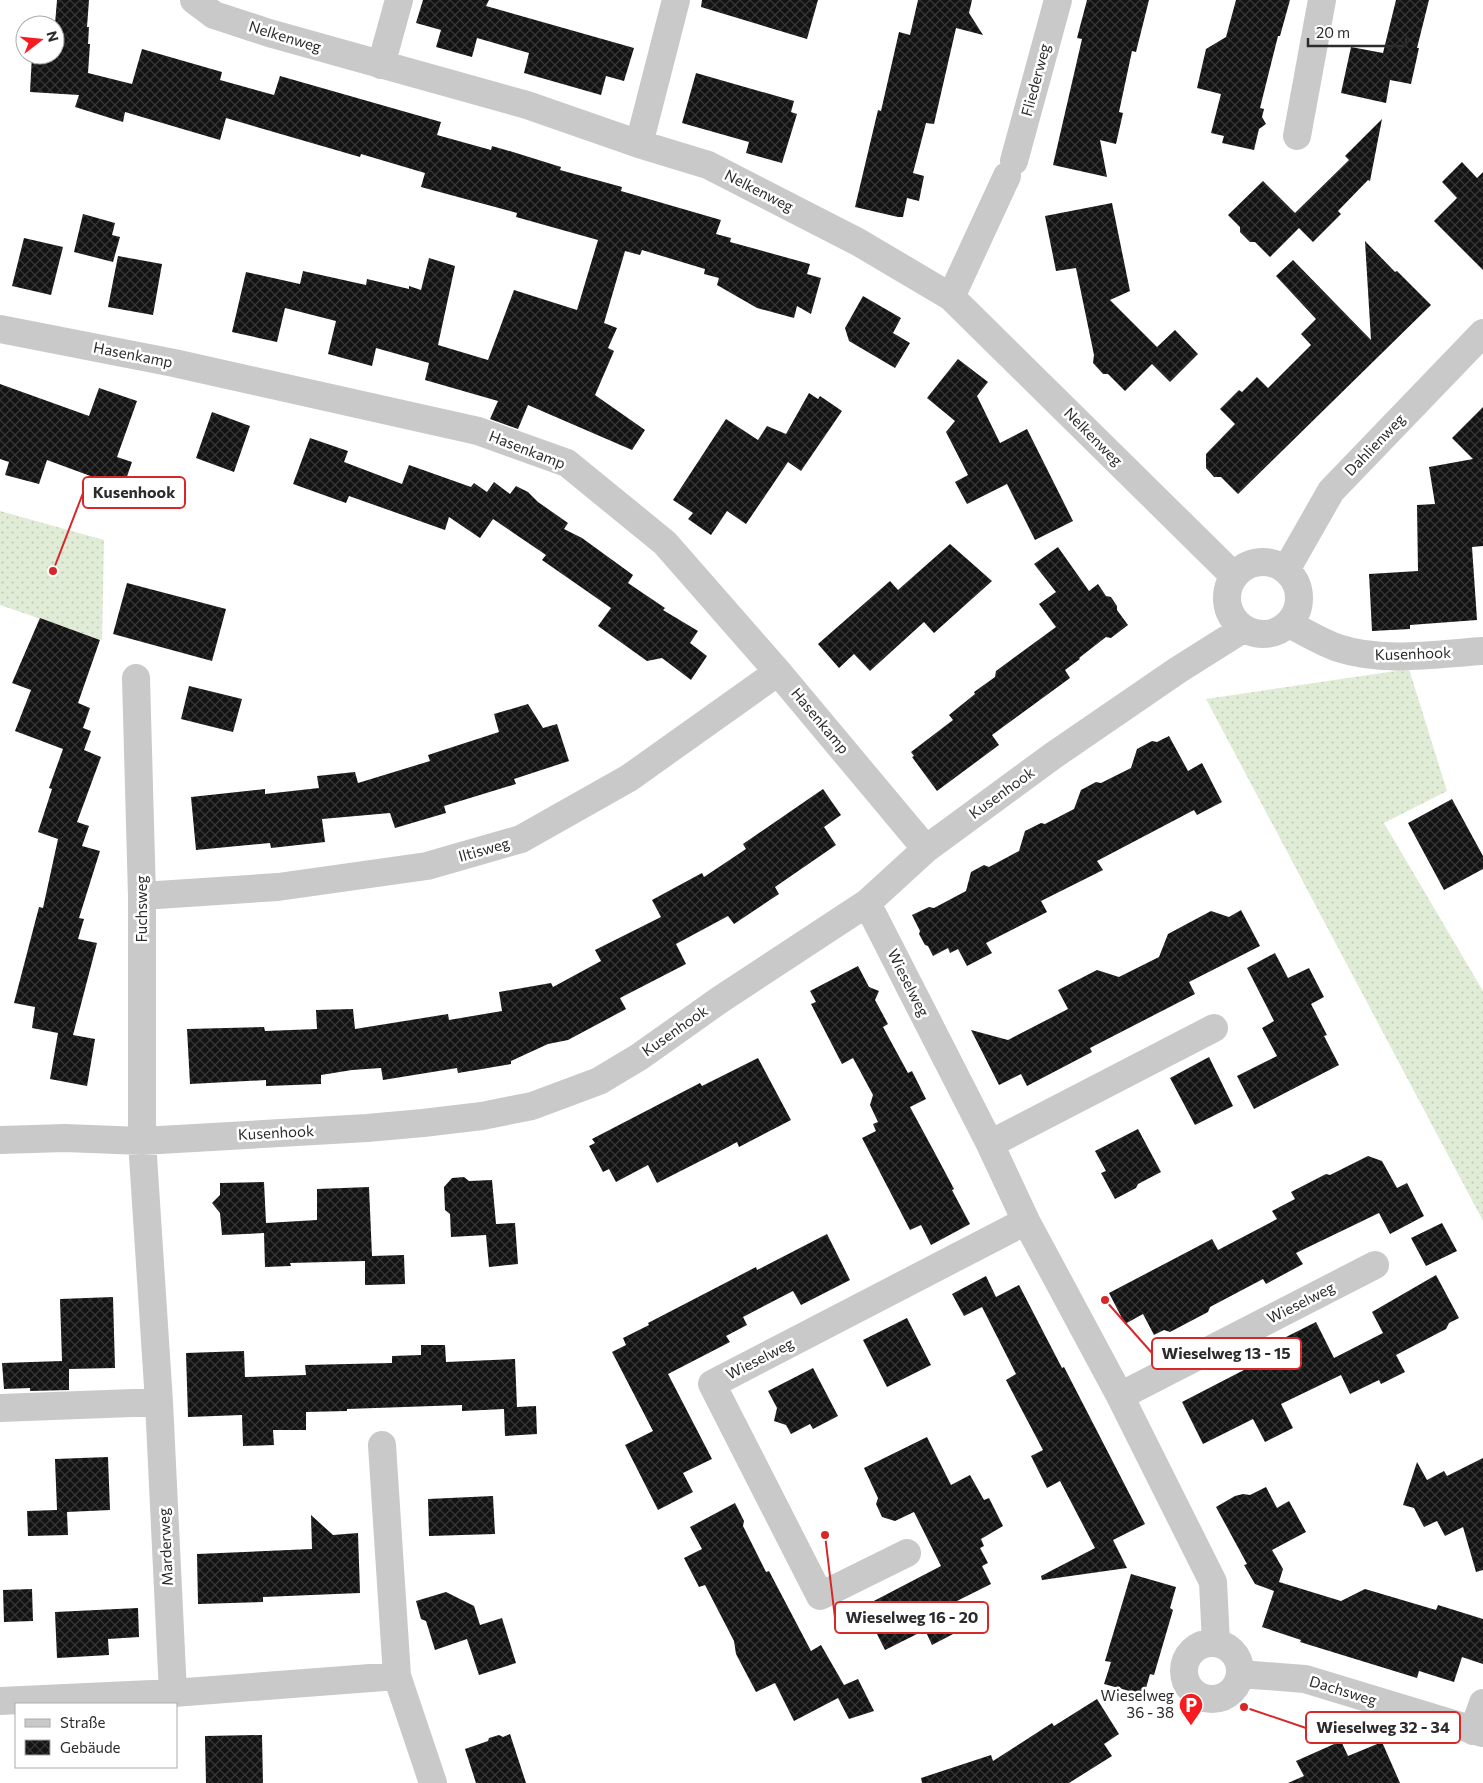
<svg xmlns="http://www.w3.org/2000/svg" width="1483" height="1783" font-family="Commissioner,sans-serif">
	<style>
		.grass { fill: url(#grass-dots) }
		.building { fill: url(#building-cross-hatch) }
		.lines { fill: none; stroke-linecap: round; stroke-linejoin: round }
		.minor { stroke: #c9c9c9; stroke-width: 28 }
		.labels { text-anchor: middle; stroke-width: 5; stroke-linejoin: round; paint-order: stroke }
		.street-label { font-size: 15px; fill: #2c2c2c; stroke: #fff }
		.poi-label { font-size: 15px; fill: #2c2c2c; stroke: #fff; text-anchor: end }
		.leader { fill: none; stroke: #d62828; stroke-width: 2 }
		.callout-dot { fill: #d62828; stroke: #fff; stroke-width: 2 }
		.callout { fill: #fff; stroke: #d62828; stroke-width: 2 }
		.callout-label { font-size: 16px; text-anchor: middle; font-weight: bold; fill: #2c2c2c }
	</style>
	<defs>
		<pattern id="grass-dots" width="8" height="8" patternUnits="userSpaceOnUse" patternTransform="scale(1.25)"><rect width="8" height="8" fill="#e1ecd7"/><path d="M2 2h.1M6 6h.1" fill="none" stroke="#c1cbb9" stroke-width="1.8" stroke-linecap="round"/></pattern>
		<pattern id="building-cross-hatch" width="8" height="8" patternUnits="userSpaceOnUse" patternTransform="scale(1.25)"><rect width="8" height="8" fill="#131313"/><path d="M0 0l8 8M0 8l8-8" fill="none" stroke="#363636"/></pattern>
	</defs>
	<rect width="100%" height="100%" fill="#fff"/>
	<path class="grass" d="M 0,511 L 104,540 L 102,640 L 0,605 Z
		M 1409,669 L 1447,791 L 1384,823 L 1483,991 L 1483,1221 L 1206,699 Z"/>
	<path class="building" d="M 57,0 L 89,0 L 87,27 L 89,27 L 88,44 L 90,44 L 88,73 L 132,84 L 142,49 L 222,72 L 220,80 L 274,95 L 280,76 L 441,122 L 437,135 L 491,150 L 492,146 L 513,152 L 561,167 L 560,170 L 622,187 L 621,191 L 721,220 L 716,234 L 731,238 L 730,242 L 810,264 L 807,274 L 821,278 L 811,314 L 797,306 L 794,318 L 757,308 L 717,285 L 719,278 L 704,274 L 705,269 L 642,250 L 640,255 L 625,251 L 604,323 L 617,328 L 608,348 L 614,351 L 595,395 L 645,430 L 632,450 L 528,405 L 518,429 L 490,419 L 498,401 L 425,380 L 429,363 L 376,348 L 372,366 L 328,354 L 336,321 L 285,308 L 277,342 L 232,332 L 246,272 L 300,284 L 303,271 L 366,285 L 367,279 L 409,289 L 409,286 L 421,290 L 429,258 L 455,266 L 438,345 L 488,360 L 514,290 L 577,310 L 598,240 L 516,217 L 517,213 L 421,187 L 425,173 L 361,154 L 360,157 L 226,118 L 220,140 L 125,112 L 123,122 L 75,107 L 79,95 L 30,92 L 32,55 L 55,55 L 55,25 L 34,25 L 34,23 L 55,24 Z
		M 423,0 L 489,0 L 486,6 L 634,48 L 624,81 L 606,76 L 601,95 L 524,73 L 529,53 L 477,38 L 472,57 L 436,47 L 441,30 L 416,23 Z
		M 702,0 L 818,0 L 807,39 L 701,7 Z
		M 918,0 L 972,0 L 969,13 L 983,35 L 956,28 L 934,124 L 926,123 L 913,173 L 924,176 L 919,201 L 907,198 L 903,217 L 898,217 L 855,207 L 878,110 L 881,111 L 899,32 L 910,35 Z
		M 1087,0 L 1149,0 L 1136,52 L 1132,51 L 1119,112 L 1123,113 L 1116,144 L 1100,140 L 1107,177 L 1053,165 L 1082,39 L 1077,38 Z
		M 1236,0 L 1290,0 L 1280,36 L 1278,36 L 1260,108 L 1264,109 L 1262,117 L 1266,124 L 1259,129 L 1254,150 L 1222,143 L 1224,136 L 1211,133 L 1221,94 L 1197,88 L 1206,49 L 1226,37 Z
		M 1396,0 L 1429,0 L 1417,48 L 1419,48 L 1411,84 L 1390,80 L 1386,103 L 1341,93 L 1351,47 L 1383,53 Z
		M 696,73 L 794,101 L 791,112 L 797,114 L 782,163 L 746,153 L 749,142 L 682,123 Z
		M 1382,119 L 1370,181 L 1368,180 L 1338,211 L 1341,214 L 1313,242 L 1299,228 L 1270,257 L 1255,242 L 1250,242 L 1240,232 L 1240,227 L 1228,215 L 1263,181 L 1295,213 L 1349,160 L 1345,156 Z
		M 1462,162 L 1477,178 L 1483,172 L 1483,270 L 1434,221 L 1457,198 L 1442,182 Z
		M 1112,203 L 1130,291 L 1110,300 L 1157,347 L 1175,330 L 1198,354 L 1170,382 L 1152,364 L 1125,391 L 1108,374 L 1103,374 L 1093,363 L 1094,355 L 1076,268 L 1056,271 L 1045,216 Z
		M 83,214 L 115,223 L 112,235 L 120,237 L 113,262 L 74,252 Z
		M 24,238 L 63,247 L 51,295 L 12,286 Z
		M 1365,241 L 1395,272 L 1397,271 L 1431,305 L 1238,494 L 1221,477 L 1214,477 L 1206,468 L 1206,454 L 1235,424 L 1220,409 L 1239,390 L 1242,392 L 1257,377 L 1268,388 L 1311,345 L 1301,334 L 1316,319 L 1276,276 L 1293,260 L 1371,340 Z
		M 118,256 L 162,264 L 153,315 L 108,307 Z
		M 863,296 L 901,318 L 893,333 L 910,343 L 895,368 L 849,341 L 845,328 Z
		M 958,359 L 988,382 L 977,396 L 1000,443 L 1027,429 L 1073,521 L 1035,540 L 1007,484 L 967,504 L 955,482 L 968,475 L 946,432 L 955,421 L 927,398 Z
		M 0,384 L 89,416 L 99,388 L 137,401 L 117,457 L 132,462 L 123,488 L 47,460 L 39,484 L 5,475 L 9,462 L 0,459 Z
		M 809,393 L 818,399 L 820,396 L 842,411 L 801,471 L 788,462 L 746,524 L 727,511 L 711,535 L 688,519 L 693,513 L 673,500 L 726,419 L 758,440 L 767,426 L 786,434 Z
		M 1483,407 L 1483,546 L 1472,547 L 1477,620 L 1410,625 L 1410,629 L 1372,631 L 1369,574 L 1418,571 L 1417,505 L 1435,504 L 1429,467 L 1473,459 L 1452,438 Z
		M 212,412 L 250,426 L 234,472 L 196,458 Z
		M 310,438 L 348,451 L 344,462 L 402,484 L 409,465 L 471,487 L 474,483 L 487,492 L 494,482 L 510,494 L 516,486 L 528,492 L 538,502 L 568,523 L 564,529 L 582,538 L 633,575 L 628,583 L 665,608 L 663,610 L 698,631 L 690,643 L 707,656 L 691,680 L 662,658 L 647,661 L 598,626 L 611,608 L 542,560 L 546,555 L 493,519 L 480,538 L 449,517 L 445,530 L 349,496 L 346,503 L 293,484 Z
		M 950,544 L 992,581 L 934,633 L 924,622 L 870,671 L 854,654 L 839,668 L 818,644 L 890,581 L 898,590 Z
		M 1058,547 L 1089,591 L 1098,584 L 1106,596 L 1111,597 L 1117,606 L 1117,610 L 1128,625 L 1111,638 L 1106,637 L 1079,658 L 1080,659 L 1065,670 L 1070,678 L 992,735 L 999,745 L 937,791 L 912,757 L 914,756 L 911,752 L 953,720 L 949,715 L 975,694 L 974,692 L 995,677 L 996,671 L 1056,627 L 1039,604 L 1056,592 L 1034,564 Z
		M 127,583 L 226,609 L 212,661 L 113,634 Z
		M 40,618 L 100,640 L 78,703 L 90,708 L 83,728 L 91,731 L 84,750 L 101,757 L 77,822 L 89,826 L 82,846 L 100,851 L 79,918 L 84,919 L 78,939 L 97,943 L 73,1035 L 95,1039 L 87,1086 L 50,1079 L 58,1033 L 32,1028 L 35,1007 L 14,1003 L 39,907 L 43,908 L 58,839 L 38,832 L 52,789 L 49,788 L 63,749 L 15,731 L 31,690 L 12,683 Z
		M 189,686 L 242,699 L 233,732 L 181,719 Z
		M 528,704 L 543,728 L 557,724 L 569,761 L 514,779 L 516,784 L 444,806 L 446,813 L 395,828 L 390,813 L 322,819 L 325,842 L 271,848 L 270,843 L 196,850 L 191,797 L 265,789 L 265,794 L 319,788 L 317,776 L 355,772 L 358,783 L 430,761 L 428,755 L 499,732 L 494,714 Z
		M 1169,736 L 1188,771 L 1202,763 L 1222,802 L 1197,815 L 1194,810 L 1097,861 L 1103,870 L 1041,901 L 1047,912 L 986,943 L 992,953 L 967,966 L 958,949 L 950,953 L 948,948 L 933,956 L 928,946 L 925,945 L 919,934 L 920,931 L 912,915 L 929,907 L 934,908 L 966,891 L 971,872 L 984,865 L 989,867 L 1019,851 L 1025,831 L 1041,823 L 1045,824 L 1074,809 L 1081,790 L 1096,782 L 1101,783 L 1131,768 L 1137,749 L 1152,741 L 1157,742 Z
		M 823,789 L 841,815 L 824,827 L 836,845 L 775,887 L 779,894 L 734,924 L 728,916 L 676,944 L 686,964 L 620,998 L 626,1009 L 568,1040 L 548,1044 L 511,1061 L 511,1064 L 458,1073 L 457,1068 L 383,1080 L 381,1068 L 352,1070 L 321,1075 L 321,1084 L 266,1086 L 266,1080 L 190,1084 L 187,1029 L 264,1027 L 265,1031 L 317,1029 L 316,1010 L 353,1009 L 355,1029 L 448,1014 L 449,1020 L 502,1011 L 499,992 L 551,983 L 553,987 L 601,961 L 595,950 L 661,917 L 652,900 L 702,873 L 704,877 L 746,849 L 743,844 Z
		M 1452,799 L 1483,856 L 1483,869 L 1444,890 L 1408,823 Z
		M 1241,910 L 1260,946 L 1189,982 L 1195,994 L 1090,1048 L 1092,1052 L 1027,1086 L 1021,1074 L 999,1085 L 971,1030 L 1008,1040 L 1068,1009 L 1058,990 L 1097,970 L 1119,977 L 1159,957 L 1168,934 L 1211,911 L 1229,917 Z
		M 1275,953 L 1288,978 L 1309,968 L 1324,997 L 1311,1004 L 1327,1035 L 1324,1036 L 1339,1065 L 1254,1109 L 1237,1076 L 1277,1056 L 1262,1028 L 1274,1021 L 1247,968 Z
		M 858,966 L 869,987 L 879,991 L 875,1000 L 888,1024 L 883,1027 L 908,1073 L 912,1071 L 926,1099 L 910,1107 L 937,1157 L 954,1189 L 952,1190 L 970,1224 L 931,1245 L 921,1225 L 910,1230 L 862,1138 L 876,1131 L 873,1124 L 878,1122 L 870,1105 L 873,1095 L 853,1058 L 842,1064 L 811,1004 L 816,1002 L 810,991 Z
		M 1209,1057 L 1233,1106 L 1195,1125 L 1170,1078 Z
		M 758,1058 L 791,1120 L 739,1147 L 737,1142 L 728,1147 L 657,1183 L 648,1165 L 616,1182 L 609,1169 L 603,1172 L 589,1146 L 595,1143 L 592,1139 L 700,1083 L 702,1086 Z
		M 1138,1129 L 1161,1172 L 1138,1184 L 1136,1188 L 1115,1199 L 1101,1173 L 1106,1171 L 1095,1151 Z
		M 1368,1156 L 1382,1161 L 1397,1188 L 1407,1183 L 1424,1216 L 1390,1234 L 1379,1213 L 1296,1253 L 1303,1264 L 1266,1284 L 1263,1279 L 1210,1307 L 1208,1312 L 1170,1332 L 1164,1330 L 1154,1335 L 1143,1314 L 1125,1324 L 1109,1293 L 1212,1239 L 1218,1250 L 1277,1219 L 1272,1211 L 1295,1199 L 1291,1192 L 1326,1174 L 1330,1175 Z
		M 464,1177 L 469,1181 L 492,1180 L 496,1224 L 515,1223 L 518,1264 L 489,1267 L 486,1235 L 451,1237 L 450,1214 L 445,1210 L 444,1187 L 452,1178 Z
		M 264,1182 L 266,1223 L 317,1220 L 317,1189 L 369,1187 L 372,1256 L 404,1255 L 405,1284 L 365,1285 L 365,1261 L 290,1263 L 291,1266 L 265,1267 L 264,1233 L 222,1235 L 220,1213 L 212,1203 L 220,1195 L 220,1183 Z
		M 1442,1223 L 1457,1251 L 1426,1266 L 1411,1238 Z
		M 827,1234 L 850,1280 L 801,1305 L 793,1291 L 743,1317 L 747,1325 L 726,1336 L 730,1342 L 668,1374 L 712,1459 L 683,1473 L 693,1492 L 658,1510 L 625,1445 L 653,1431 L 612,1352 L 626,1345 L 623,1338 L 649,1325 L 648,1323 L 756,1267 L 757,1270 Z
		M 1436,1275 L 1459,1318 L 1449,1323 L 1446,1329 L 1396,1355 L 1405,1372 L 1381,1384 L 1379,1380 L 1350,1394 L 1341,1375 L 1281,1404 L 1293,1428 L 1265,1442 L 1253,1419 L 1203,1444 L 1182,1402 L 1279,1352 L 1274,1343 L 1316,1322 L 1334,1358 L 1383,1333 L 1372,1312 Z
		M 986,1276 L 996,1297 L 1019,1285 L 1062,1368 L 1064,1367 L 1145,1524 L 1113,1540 L 1127,1568 L 1042,1580 L 1041,1576 L 1095,1548 L 1060,1481 L 1047,1488 L 1031,1456 L 1043,1450 L 1006,1380 L 1016,1374 L 982,1307 L 964,1316 L 952,1294 Z
		M 113,1297 L 115,1368 L 69,1369 L 69,1390 L 30,1391 L 30,1388 L 4,1389 L 2,1363 L 62,1361 L 60,1299 Z
		M 907,1318 L 931,1365 L 887,1387 L 863,1340 Z
		M 421,1345 L 445,1345 L 446,1362 L 515,1359 L 517,1407 L 536,1406 L 537,1434 L 505,1436 L 504,1409 L 462,1411 L 462,1405 L 347,1409 L 347,1411 L 306,1412 L 306,1430 L 273,1430 L 274,1445 L 243,1446 L 242,1415 L 188,1417 L 186,1353 L 244,1351 L 245,1377 L 306,1375 L 305,1365 L 392,1363 L 392,1356 L 421,1355 Z
		M 813,1368 L 838,1416 L 813,1429 L 810,1424 L 791,1434 L 786,1425 L 774,1421 L 777,1408 L 768,1391 Z
		M 927,1437 L 951,1485 L 970,1475 L 984,1500 L 989,1498 L 1003,1526 L 981,1539 L 984,1546 L 980,1548 L 988,1563 L 982,1566 L 991,1584 L 943,1608 L 955,1633 L 932,1645 L 925,1630 L 885,1650 L 874,1628 L 879,1626 L 868,1604 L 941,1566 L 914,1512 L 895,1521 L 882,1517 L 876,1504 L 878,1498 L 864,1468 Z
		M 108,1457 L 110,1510 L 67,1512 L 68,1535 L 28,1536 L 27,1511 L 57,1510 L 55,1459 Z
		M 1483,1458 L 1483,1570 L 1476,1572 L 1463,1527 L 1445,1536 L 1437,1521 L 1424,1527 L 1414,1508 L 1403,1505 L 1417,1462 L 1427,1480 L 1444,1471 L 1447,1476 Z
		M 1266,1487 L 1277,1508 L 1289,1501 L 1306,1532 L 1272,1550 L 1283,1569 L 1279,1582 L 1341,1601 L 1365,1589 L 1436,1610 L 1438,1605 L 1483,1619 L 1483,1664 L 1462,1657 L 1454,1682 L 1419,1671 L 1417,1678 L 1300,1642 L 1301,1640 L 1262,1627 L 1274,1591 L 1255,1584 L 1244,1565 L 1247,1564 L 1216,1507 L 1235,1496 L 1243,1494 L 1250,1495 Z
		M 493,1496 L 495,1534 L 429,1536 L 428,1499 Z
		M 735,1503 L 744,1521 L 743,1526 L 766,1572 L 769,1571 L 811,1651 L 821,1645 L 844,1685 L 858,1679 L 874,1711 L 849,1719 L 838,1698 L 794,1721 L 775,1683 L 756,1692 L 736,1654 L 734,1641 L 705,1585 L 699,1587 L 684,1558 L 702,1549 L 690,1527 Z
		M 311,1515 L 333,1535 L 358,1533 L 360,1593 L 263,1597 L 263,1602 L 198,1604 L 197,1554 L 312,1549 Z
		M 1131,1574 L 1176,1587 L 1170,1608 L 1173,1610 L 1154,1675 L 1150,1674 L 1144,1695 L 1104,1684 L 1111,1662 L 1105,1661 Z
		M 32,1589 L 33,1621 L 4,1622 L 3,1590 Z
		M 446,1592 L 474,1606 L 480,1625 L 502,1618 L 516,1663 L 479,1675 L 467,1639 L 435,1650 L 426,1621 L 421,1619 L 416,1601 Z
		M 138,1608 L 139,1637 L 108,1639 L 109,1655 L 57,1658 L 55,1612 Z
		M 1097,1699 L 1119,1734 L 1104,1744 L 1112,1756 L 1069,1783 L 922,1783 L 921,1778 L 991,1755 L 993,1761 L 1052,1723 L 1054,1726 Z
		M 510,1734 L 526,1783 L 476,1783 L 465,1749 L 488,1741 L 489,1738 L 499,1735 L 503,1737 Z
		M 262,1735 L 263,1783 L 206,1783 L 205,1736 Z
		M 1341,1741 L 1348,1756 L 1382,1742 L 1400,1783 L 1288,1783 L 1304,1776 L 1296,1761 Z"/>
	<g class="lines">
		<path class="minor" d="M 194,0 L 214,15 L 269,33 L 527,105 L 639,144 L 708,165 L 858,242 L 951,297 L 1234,576
			M 381,65 L 399,0
			M 1297,136 L 1322,0
			M 639,144 L 676,0
			M 1014,161 L 1058,0
			M 951,297 L 1007,176
			M 0,329 L 174,363 L 478,431 L 567,463 L 665,543 L 778,672 L 926,849
			M1227 598a36 36 0 1 1 72 0a36 36 0 1 1-72 0Z
			M 1286,570 L 1331,491 L 1483,333
			M 1289,624 C 1305,632 1321,642 1338,648 C 1384,663 1436,654 1483,651
			M 136,678 L 142,896 L 142,1141 L 159,1402 L 173,1693 L 397,1676 L 433,1783
			M 142,896 L 278,887 L 427,866 L 521,839 L 629,778 L 778,672
			M 867,903 L 990,1144 L 1026,1221 L 1120,1396 L 1213,1582 L 1216,1643
			M 0,1140 L 65,1138 L 142,1141 L 367,1128 L 423,1123 L 482,1116 L 532,1106 L 599,1081 L 639,1057 L 721,999 L 867,903 L 926,849 L 1054,755 L 1178,670 L 1243,629
			M 990,1144 L 1214,1028
			M 1120,1396 L 1375,1265
			M 0,1408 L 159,1402
			M 382,1445 L 397,1676
			M 907,1553 L 820,1596 L 712,1384 L 1026,1221
			M1184 1671a28 28 0 1 1 56 0a28 28 0 1 1-56 0Z
			M 1240,1674 L 1305,1679 L 1483,1733
			M 0,1701 L 173,1693
			M 1473,1731 L 1483,1703"/>
	</g>
	<defs>
		<symbol id="parking-pin" viewBox="-11 -11 22 30"><path d="M0 17L-7.5 6A9.5 9.5 0 1 1 7.5 6Z" fill="#f61b21" stroke="#fff"/><path d="M-3.5-5.5H1a3.5 3.5 0 0 1 0 7H-1V5.5H-3.5ZM-1-3.4V-.6H.8a1.4 1.4 0 0 0 0-2.8Z" fill="#fff"/></symbol>
	</defs>
	<g fill-rule="evenodd">
		<use href="#parking-pin" x="1177" y="1691" width="28" height="38"/>
	</g>
	<g class="labels">
		<g class="street-label">
			<text transform="translate(285 37) rotate(17)" y="5">Nelkenweg</text>
			<text transform="translate(1036 80) rotate(-75)" y="5">Fliederweg</text>
			<text transform="translate(759 191) rotate(27)" y="5">Nelkenweg</text>
			<text transform="translate(133 355) rotate(11)" y="5">Hasenkamp</text>
			<text transform="translate(1093 437) rotate(45)" y="5">Nelkenweg</text>
			<text transform="translate(1375 445) rotate(-46)" y="5">Dahlienweg</text>
			<text transform="translate(527 450) rotate(21)" y="5">Hasenkamp</text>
			<text transform="translate(1413 654) rotate(-2)" y="5">Kusenhook</text>
			<text transform="translate(820 721) rotate(50)" y="5">Hasenkamp</text>
			<text transform="translate(1002 793) rotate(-36)" y="5">Kusenhook</text>
			<text transform="translate(484 850) rotate(-16)" y="5">Iltisweg</text>
			<text transform="translate(142 909) rotate(-90)" y="5">Fuchsweg</text>
			<text transform="translate(908 983) rotate(63)" y="5">Wieselweg</text>
			<text transform="translate(675 1031) rotate(-35)" y="5">Kusenhook</text>
			<text transform="translate(276 1133) rotate(-3)" y="5">Kusenhook</text>
			<text transform="translate(1301 1303) rotate(-27)" y="5">Wieselweg</text>
			<text transform="translate(760 1359) rotate(-27)" y="5">Wieselweg</text>
			<text transform="translate(166 1547) rotate(-93)" y="5">Marderweg</text>
			<text transform="translate(1343 1691) rotate(17)" y="5">Dachsweg</text>
		</g>
		<g class="poi-label">
			<text x="1174" y="1701">Wieselweg<tspan x="1174" dy="17">36 - 38</tspan></text>
		</g>
	</g>
	<path class="leader" d="M53 571L83 493M1105 1300L1152 1353M825 1535L835 1618M1244 1707L1306 1728"/>
	<g class="callout-dot">
		<circle cx="53" cy="571" r="5"/>
		<circle cx="1105" cy="1300" r="5"/>
		<circle cx="825" cy="1535" r="5"/>
		<circle cx="1244" cy="1707" r="5"/>
	</g>
	<g class="callout">
		<rect x="83" y="477" width="102" height="31" rx="5"/>
		<rect x="1152" y="1338" width="149" height="31" rx="5"/>
		<rect x="835" y="1602" width="153" height="31" rx="5"/>
		<rect x="1306" y="1712" width="154" height="31" rx="5"/>
	</g>
	<g class="callout-label">
		<text x="134" y="498">Kusenhook</text>
		<text x="1226" y="1359">Wieselweg 13 - 15</text>
		<text x="912" y="1623">Wieselweg 16 - 20</text>
		<text x="1383" y="1733">Wieselweg 32 - 34</text>
	</g>
	<rect x="15" y="1703" width="162" height="65" fill="#ffffff" stroke="#ababab"/>
	<rect x="25" y="1719" width="25" height="8" fill="#c9c9c9" stroke="#ababab"/>
	<text x="60" y="1728" font-size="15" fill="#2c2c2c">Straße</text>
	<rect x="25" y="1740" width="25" height="15" fill="url(#building-cross-hatch)" stroke="#ababab"/>
	<text x="60" y="1753" font-size="15" fill="#2c2c2c">Gebäude</text>
	<g transform="translate(40 40) rotate(74)"><circle r="24" fill="#ffffff" stroke="#ababab"/>
	<path d="M0-4L9 19L0 12L-9 19Z" fill="#f61b21"/>
	<text y="-8" font-size="14" font-weight="bold" text-anchor="middle" fill="#2c2c2c">N</text>
	</g>
	<path d="M1308 38v8h98v-8" fill="none" stroke="#2c2c2c" stroke-width="2.5"/>
	<text x="1316" y="38" font-size="15" fill="#2c2c2c" stroke="#ffffff" stroke-width="4" paint-order="stroke">20 m</text>
</svg>
